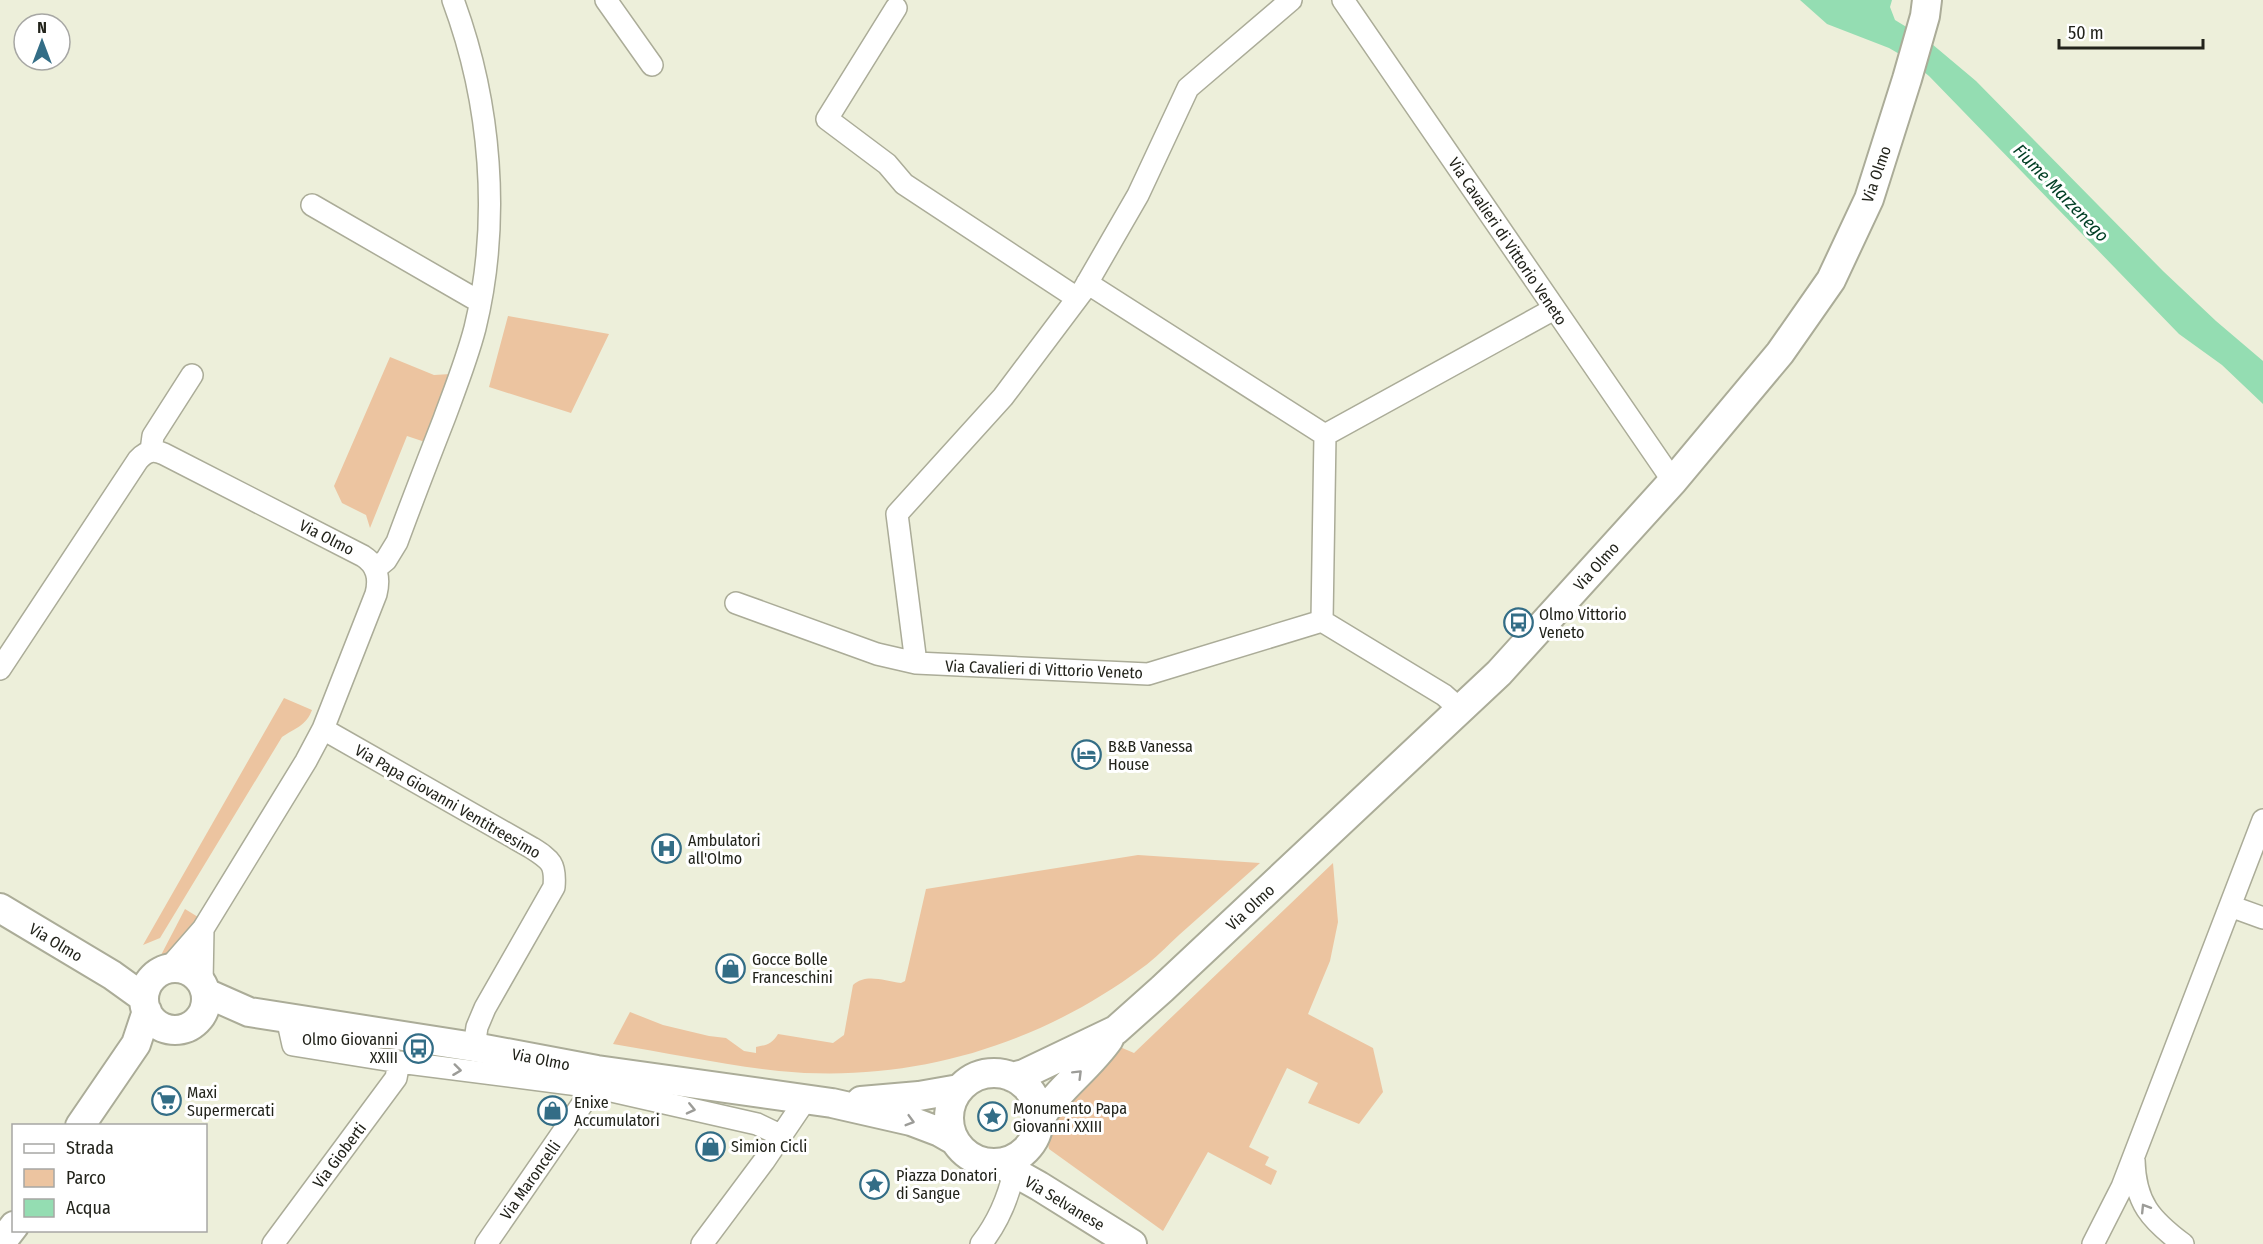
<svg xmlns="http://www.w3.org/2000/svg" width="2263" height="1244" font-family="'Fira Sans Condensed',sans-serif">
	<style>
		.park { fill: #ecc4a0 }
		.water { fill: #94ddb2 }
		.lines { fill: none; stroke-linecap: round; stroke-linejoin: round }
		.street-casing { stroke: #abac98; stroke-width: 24 }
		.secondary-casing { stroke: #abac98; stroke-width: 32 }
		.street { stroke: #fff; stroke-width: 21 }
		.secondary { stroke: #fff; stroke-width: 28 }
		.oneway { stroke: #9c9c98 }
		.labels { text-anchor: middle; stroke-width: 6; stroke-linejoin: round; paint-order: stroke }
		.street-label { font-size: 16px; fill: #22231b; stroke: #fff }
		.poi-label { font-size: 16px; fill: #22231b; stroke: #fff; text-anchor: start }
		.water-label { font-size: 18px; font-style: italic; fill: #003e24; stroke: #fff }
	</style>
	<rect width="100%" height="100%" fill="#edefda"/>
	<path class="park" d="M 508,316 L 609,334 L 571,413 L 489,387 Z
		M 390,357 L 434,375 L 451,374 L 425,442 L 407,436 L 370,528 L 366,515 L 342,503 L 334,486 Z
		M 284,698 L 312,710 C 306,726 295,728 282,737 L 160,938 L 143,945 Z
		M 1138,855 L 1260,863 C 1233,887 1206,911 1179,935 C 1167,946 1155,959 1142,968 C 1037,1046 910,1084 779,1071 C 724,1065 668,1053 613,1044 L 630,1012 L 663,1025 L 709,1036 L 726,1038 L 744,1051 L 756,1053 L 756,1047 C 767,1045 772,1044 778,1034 L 833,1043 L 844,1035 L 853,985 C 866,973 884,981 901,983 L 905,981 L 926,889 Z
		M 1333,863 L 1338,922 L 1330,961 L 1308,1014 L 1373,1048 L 1383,1092 L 1359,1124 L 1308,1103 L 1318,1083 L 1287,1068 L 1249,1147 L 1269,1157 L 1265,1165 L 1277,1171 L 1271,1185 L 1208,1152 L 1163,1231 L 1049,1149 L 1046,1135 L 1047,1127 L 1120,1047 L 1134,1053 Z
		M 185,909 L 198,917 C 188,938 184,949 160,957 Z"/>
	<path class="water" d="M 1800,0 L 1892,0 L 1890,7 L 1895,20 L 1926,39 L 1976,81 L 2163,271 L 2216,321 L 2263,361 L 2263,404 L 2222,365 L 2179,334 L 1929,76 L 1908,59 L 1889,48 L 1827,24 Z"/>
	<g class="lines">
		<defs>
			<path id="street" d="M 606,0 L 652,65
				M 1291,0 L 1188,88 L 1138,195 L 1082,292 L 1003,397 L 897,514 L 916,663 L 1148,674 L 1322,621 L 1444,695 L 1461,710
				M 1343,0 L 1673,481
				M 896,8 L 827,119 L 887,164 L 904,184 L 1077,298
				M 312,205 L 480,302
				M 1087,283 L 1325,435 L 1322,621
				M 1325,435 L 1554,309
				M 151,451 L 153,436 L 192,375
				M 375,569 L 386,560 L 397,542 C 412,501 428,460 444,419 C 455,389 467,359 475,328 C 501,221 491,102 453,0
				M 736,603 L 877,654 L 916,663
				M 0,669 L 138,460 C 146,451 153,449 164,454 L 363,556 C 377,565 380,578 376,594 L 323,729 L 306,761 L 203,929 L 168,969
				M 323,729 L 532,848 C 551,860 556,864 554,887 L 485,1008 L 477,1027 L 474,1047
				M 2230,906 L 2263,918
				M 202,983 L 203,929
				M 287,1018 L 293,1045 L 399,1062 L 594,1087 L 757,1124 L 782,1136
				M 2134,1160 C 2135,1203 2151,1220 2183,1244
				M 273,1244 L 396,1078 L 399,1062
				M 486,1244 L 594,1087 L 596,1077
				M 702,1244 L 764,1161 L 806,1099
				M 981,1244 C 998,1222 1008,1199 1014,1172
				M 2093,1244 L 2122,1187 L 2263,820"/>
			<path id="secondary" d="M 0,908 L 112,975 L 144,998
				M144 999a31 31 0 1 1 62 0a31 31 0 1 1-62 0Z
				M 206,993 L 249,1012 L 474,1047 L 597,1070 L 832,1103 L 911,1121 L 940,1132 L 954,1140
				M949 1118a45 45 0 1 1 90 0a45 45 0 1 1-90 0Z
				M 1012,1077 L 1024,1074 L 1116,1030 L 1162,989 L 1499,673 L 1673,481 L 1780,353 L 1831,280 L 1869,199 L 1907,79 L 1925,16 L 1927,0
				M 861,1101 L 919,1096 L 959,1089
				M 1040,1118 C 1059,1088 1089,1068 1109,1039
				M 80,1126 L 136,1044 L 147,1011
				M 998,1163 L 1039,1186 L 1132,1244
				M 0,1244 L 14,1226"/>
		</defs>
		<use href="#street" class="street-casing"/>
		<use href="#secondary" class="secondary-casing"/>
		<use href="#street" class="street"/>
		<use href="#secondary" class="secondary"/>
	</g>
	<defs><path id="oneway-chevron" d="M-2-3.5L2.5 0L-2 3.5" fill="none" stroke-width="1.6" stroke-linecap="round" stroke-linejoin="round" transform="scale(1.5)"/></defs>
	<g class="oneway">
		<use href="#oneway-chevron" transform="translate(457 1070) rotate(7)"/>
		<use href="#oneway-chevron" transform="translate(1078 1074) rotate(-45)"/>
		<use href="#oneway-chevron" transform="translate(691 1109) rotate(13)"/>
		<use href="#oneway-chevron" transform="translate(910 1121) rotate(16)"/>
		<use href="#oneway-chevron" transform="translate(2145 1208) rotate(-122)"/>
	</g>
	<defs>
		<symbol id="bus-ring" viewBox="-11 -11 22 22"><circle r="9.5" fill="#fff" stroke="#336d86" stroke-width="1.5"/><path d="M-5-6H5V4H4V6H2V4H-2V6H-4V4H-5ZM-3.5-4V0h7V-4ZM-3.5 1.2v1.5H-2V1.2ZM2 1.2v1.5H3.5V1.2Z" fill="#336d86"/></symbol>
		<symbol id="hotel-ring" viewBox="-11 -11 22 22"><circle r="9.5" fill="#fff" stroke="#336d86" stroke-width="1.5"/><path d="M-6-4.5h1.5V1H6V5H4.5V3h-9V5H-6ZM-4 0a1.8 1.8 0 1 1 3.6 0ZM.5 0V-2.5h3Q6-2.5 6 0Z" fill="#336d86"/></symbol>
		<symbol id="hospital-ring" viewBox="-11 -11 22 22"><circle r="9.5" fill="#fff" stroke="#336d86" stroke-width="1.5"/><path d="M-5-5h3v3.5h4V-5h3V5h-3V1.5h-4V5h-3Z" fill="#336d86"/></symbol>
		<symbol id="shop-ring" viewBox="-11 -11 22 22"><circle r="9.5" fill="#fff" stroke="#336d86" stroke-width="1.5"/><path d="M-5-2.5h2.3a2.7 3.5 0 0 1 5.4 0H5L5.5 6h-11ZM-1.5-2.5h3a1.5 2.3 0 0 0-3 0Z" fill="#336d86"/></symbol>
		<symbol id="supermarket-ring" viewBox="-11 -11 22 22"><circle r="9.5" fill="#fff" stroke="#336d86" stroke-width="1.5"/><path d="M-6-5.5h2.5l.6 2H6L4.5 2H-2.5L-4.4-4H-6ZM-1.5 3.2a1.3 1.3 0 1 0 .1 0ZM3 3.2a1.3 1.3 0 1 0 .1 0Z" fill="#336d86"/></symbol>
		<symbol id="sight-ring" viewBox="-11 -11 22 22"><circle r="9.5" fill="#fff" stroke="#336d86" stroke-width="1.5"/><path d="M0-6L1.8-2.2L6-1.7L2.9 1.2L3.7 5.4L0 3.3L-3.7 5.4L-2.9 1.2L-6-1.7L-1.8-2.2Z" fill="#336d86"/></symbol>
	</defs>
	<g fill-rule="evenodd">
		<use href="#bus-ring" x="1502" y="606" width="33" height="33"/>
		<use href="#hotel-ring" x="1070" y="738" width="33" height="33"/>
		<use href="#hospital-ring" x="650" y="832" width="33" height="33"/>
		<use href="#shop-ring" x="714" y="952" width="33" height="33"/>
		<use href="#bus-ring" x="402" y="1032" width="33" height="33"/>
		<use href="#supermarket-ring" x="150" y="1084" width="33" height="33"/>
		<use href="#shop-ring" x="536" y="1094" width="33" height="33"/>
		<use href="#sight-ring" x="976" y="1100" width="33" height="33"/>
		<use href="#shop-ring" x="694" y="1130" width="33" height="33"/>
		<use href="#sight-ring" x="858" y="1168" width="33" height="33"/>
	</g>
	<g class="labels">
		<g class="street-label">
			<text transform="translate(1876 174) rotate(-71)" y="6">Via Olmo</text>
			<text transform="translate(1508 241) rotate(56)" y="6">Via Cavalieri di Vittorio Veneto</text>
			<text transform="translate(327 537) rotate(27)" y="6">Via Olmo</text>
			<text transform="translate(1596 566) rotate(-48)" y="6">Via Olmo</text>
			<text transform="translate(1044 669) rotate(2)" y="6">Via Cavalieri di Vittorio Veneto</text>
			<text transform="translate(448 801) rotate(30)" y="6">Via Papa Giovanni Ventitreesimo</text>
			<text transform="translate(1250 907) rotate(-43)" y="6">Via Olmo</text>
			<text transform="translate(56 942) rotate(31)" y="6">Via Olmo</text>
			<text transform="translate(541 1059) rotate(11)" y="6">Via Olmo</text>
			<text transform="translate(339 1155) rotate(-53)" y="6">Via Gioberti</text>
			<text transform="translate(530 1180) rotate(-55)" y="6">Via Maroncelli</text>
			<text transform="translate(1065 1203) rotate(31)" y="6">Via Selvanese</text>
		</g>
		<g class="poi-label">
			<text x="1539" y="620">Olmo Vittorio<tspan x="1539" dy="18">Veneto</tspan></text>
			<text x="1108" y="752">B&amp;B Vanessa<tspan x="1108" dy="18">House</tspan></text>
			<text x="688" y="846">Ambulatori<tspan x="688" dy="18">all'Olmo</tspan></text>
			<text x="752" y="965">Gocce Bolle<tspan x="752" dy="18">Franceschini</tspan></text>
			<text x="398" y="1045" text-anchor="end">Olmo Giovanni<tspan x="398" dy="18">XXIII</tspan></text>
			<text x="187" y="1098">Maxi<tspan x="187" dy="18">Supermercati</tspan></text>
			<text x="574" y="1108">Enixe<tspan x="574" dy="18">Accumulatori</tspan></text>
			<text x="1013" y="1114">Monumento Papa<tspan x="1013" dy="18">Giovanni XXIII</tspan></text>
			<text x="731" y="1152">Simion Cicli</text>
			<text x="896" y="1181">Piazza Donatori<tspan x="896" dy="18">di Sangue</tspan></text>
		</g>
		<g class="water-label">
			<text transform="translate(2061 193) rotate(46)" y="6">Fiume Marzenego</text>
		</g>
	</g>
	<rect x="12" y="1124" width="195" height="108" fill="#ffffff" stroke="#a7a7a4" stroke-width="1.5"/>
	<rect x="24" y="1144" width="30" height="9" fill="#ffffff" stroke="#a7a7a4" stroke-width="1.5"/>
	<text x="66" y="1154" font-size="18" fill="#22231b">Strada</text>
	<rect x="24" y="1169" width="30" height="18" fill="#ecc4a0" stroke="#a7a7a4" stroke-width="1.5"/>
	<text x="66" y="1184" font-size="18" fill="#22231b">Parco</text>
	<rect x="24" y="1199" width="30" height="18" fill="#94ddb2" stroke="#a7a7a4" stroke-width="1.5"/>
	<text x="66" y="1214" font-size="18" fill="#22231b">Acqua</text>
	<g transform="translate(42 42)"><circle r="28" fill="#ffffff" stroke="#a7a7a4" stroke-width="1.5"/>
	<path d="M0-4.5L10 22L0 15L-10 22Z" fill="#336d86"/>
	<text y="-9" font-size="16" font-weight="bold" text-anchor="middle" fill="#22231b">N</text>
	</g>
	<path d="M2059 39v9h144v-9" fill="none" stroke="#22231b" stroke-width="3"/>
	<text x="2068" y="39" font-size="18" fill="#22231b" stroke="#ffffff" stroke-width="4.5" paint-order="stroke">50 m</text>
</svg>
